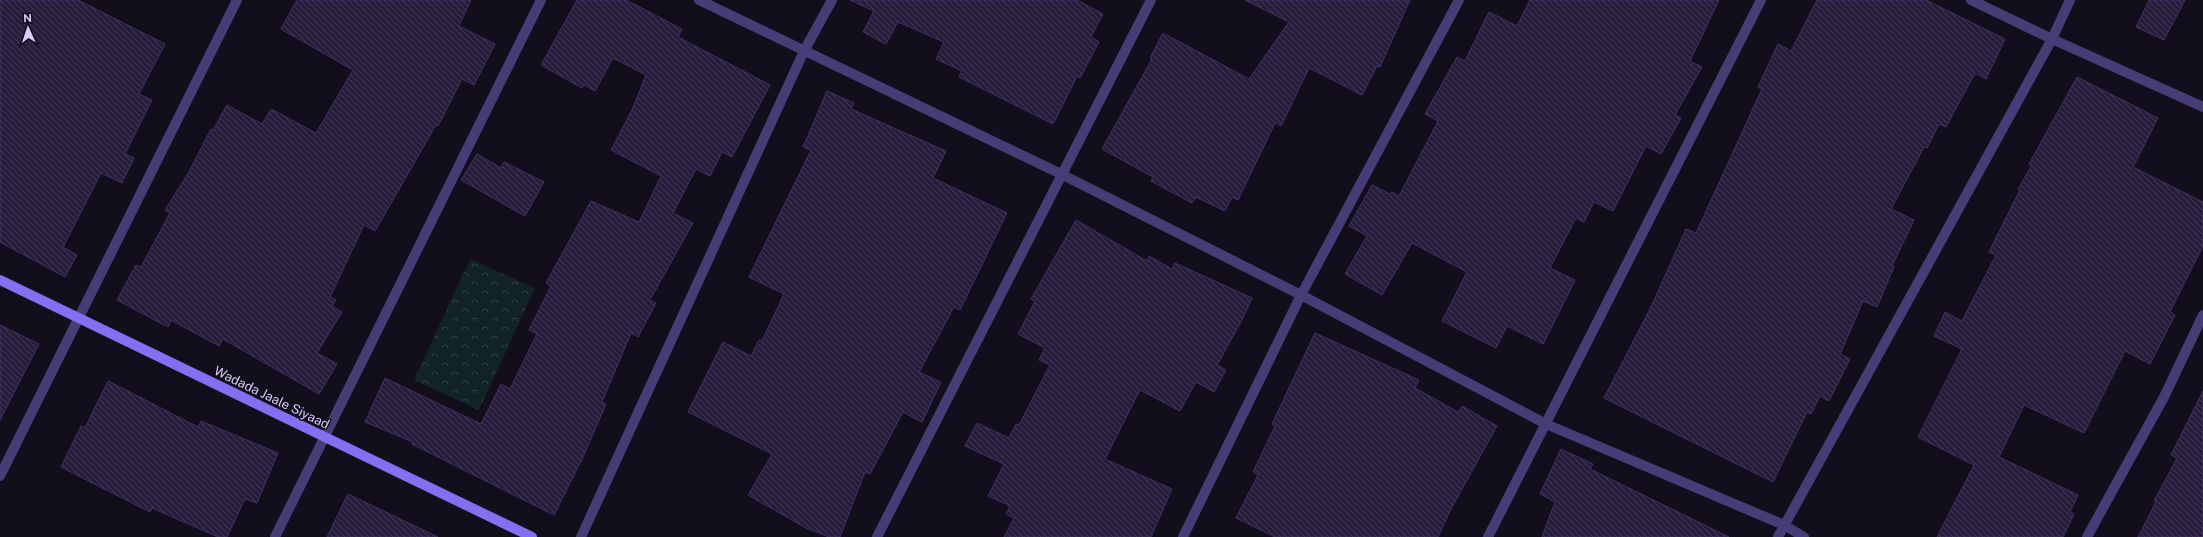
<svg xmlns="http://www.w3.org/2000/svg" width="2203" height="537" font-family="'Public Sans',sans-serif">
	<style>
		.park { fill: url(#park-crowns) }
		.building { fill: url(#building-back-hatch); stroke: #423065 }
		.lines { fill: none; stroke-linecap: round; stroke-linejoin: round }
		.minor { stroke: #473d76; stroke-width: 10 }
		.tertiary { stroke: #473d76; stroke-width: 10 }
		.secondary { stroke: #846ff0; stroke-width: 10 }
		.labels { text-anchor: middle; stroke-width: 3; stroke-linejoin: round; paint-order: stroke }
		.street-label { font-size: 13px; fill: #d9cefa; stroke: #120e1c }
	</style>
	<defs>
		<pattern id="park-crowns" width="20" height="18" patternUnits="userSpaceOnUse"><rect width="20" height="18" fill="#112325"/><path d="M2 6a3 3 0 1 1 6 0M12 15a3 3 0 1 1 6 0" fill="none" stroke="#334246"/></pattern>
		<pattern id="building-back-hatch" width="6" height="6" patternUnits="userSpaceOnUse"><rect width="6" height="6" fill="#261c3b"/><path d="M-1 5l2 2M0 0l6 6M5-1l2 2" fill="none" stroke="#453c58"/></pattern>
	</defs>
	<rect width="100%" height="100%" fill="#120e1c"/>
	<path class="park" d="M 470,259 L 535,288 L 479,410 L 414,380 Z"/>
	<path class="building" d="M 0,0 L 78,0 L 165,44 L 139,94 L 152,100 L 125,154 L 134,158 L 122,183 L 101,173 L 63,247 L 77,255 L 65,277 L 0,242 Z
		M 297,0 L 471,0 L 459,26 L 495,44 L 474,85 L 462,79 L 438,126 L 436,125 L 375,231 L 364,225 L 330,297 L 336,300 L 332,306 L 342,312 L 317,353 L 337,364 L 319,394 L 223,339 L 219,346 L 171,320 L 168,327 L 117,300 L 136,265 L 141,267 L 170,213 L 165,210 L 189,172 L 211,129 L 213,130 L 227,105 L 262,124 L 271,109 L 316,133 L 353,70 L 281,29 Z
		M 577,0 L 626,0 L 682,29 L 678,37 L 770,85 L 732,157 L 722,152 L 710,176 L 696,169 L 673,213 L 693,223 L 650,300 L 656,303 L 638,337 L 631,333 L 602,402 L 606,404 L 583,457 L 554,515 L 412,444 L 413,442 L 365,422 L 385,378 L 481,424 L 501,384 L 510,389 L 537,334 L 529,330 L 551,286 L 546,283 L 591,201 L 639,222 L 661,176 L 611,150 L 632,110 L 646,75 L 613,58 L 595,91 L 584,85 L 582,88 L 541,65 Z
		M 850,0 L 1077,0 L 1103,14 L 1091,37 L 1099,42 L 1080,78 L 1077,76 L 1053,124 L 959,77 L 962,71 L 936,59 L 944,42 L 898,22 L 886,44 L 863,32 L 874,11 Z
		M 1245,0 L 1410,0 L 1380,67 L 1377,66 L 1362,95 L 1309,68 L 1281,126 L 1275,123 L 1238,200 L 1232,197 L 1225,211 L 1196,197 L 1192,203 L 1151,181 L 1153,177 L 1102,149 L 1152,59 L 1150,58 L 1163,33 L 1249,79 L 1289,22 Z
		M 1530,0 L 1719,0 L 1690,61 L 1702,67 L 1675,115 L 1681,118 L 1661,154 L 1646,146 L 1613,211 L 1594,202 L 1584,222 L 1576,218 L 1550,268 L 1575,280 L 1543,344 L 1507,326 L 1496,348 L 1442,321 L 1467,272 L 1412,243 L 1382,295 L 1345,274 L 1367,236 L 1349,226 L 1372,185 L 1390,194 L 1392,192 L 1399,196 L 1438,121 L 1425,114 L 1457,57 L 1465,61 L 1489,12 L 1517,26 Z
		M 1817,0 L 1926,0 L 2005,39 L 1986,79 L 1975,73 L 1946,127 L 1939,124 L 1927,148 L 1924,147 L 1891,209 L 1914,220 L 1892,266 L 1894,267 L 1877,307 L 1863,301 L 1840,354 L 1850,359 L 1829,401 L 1820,396 L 1811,414 L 1807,412 L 1773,482 L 1604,398 L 1651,307 L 1686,229 L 1696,233 L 1762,89 L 1758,87 L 1778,44 L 1791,51 Z
		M 2149,0 L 2185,0 L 2164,40 L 2136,27 Z
		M 2077,77 L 2158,118 L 2133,167 L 2203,202 L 2203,246 L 2170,312 L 2175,315 L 2150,364 L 2125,351 L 2084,433 L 2024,405 L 1999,457 L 2078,495 L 2070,512 L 2074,514 L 2063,537 L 1937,537 L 1974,465 L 1918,437 L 1962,349 L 1934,336 L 1945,312 L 1962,321 L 1996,255 L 1989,252 L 2020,190 L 2018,189 L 2032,165 L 2029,164 Z
		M 827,91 L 854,103 L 851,109 L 946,151 L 933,178 L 1007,213 L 960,310 L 954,307 L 919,372 L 941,382 L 922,422 L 903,412 L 870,474 L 865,472 L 840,537 L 829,537 L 806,528 L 748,495 L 772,454 L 688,412 L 723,342 L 751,356 L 759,340 L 762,341 L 784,294 L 749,277 L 811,150 L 803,147 Z
		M 477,154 L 501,168 L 504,162 L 544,182 L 525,216 L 461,180 Z
		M 1076,220 L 1147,261 L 1149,256 L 1172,269 L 1175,263 L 1252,298 L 1242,320 L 1217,365 L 1226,370 L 1214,392 L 1196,382 L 1180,411 L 1140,390 L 1105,459 L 1172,489 L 1151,537 L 1004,537 L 1014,518 L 1006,514 L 1010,506 L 988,496 L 1004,464 L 965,446 L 977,423 L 1009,438 L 1016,424 L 1019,425 L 1050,365 L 1039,360 L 1045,348 L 1018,334 L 1035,301 L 1031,299 Z
		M 0,325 L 39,344 L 0,420 Z
		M 1315,333 L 1419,380 L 1415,388 L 1458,412 L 1462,406 L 1497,426 L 1451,509 L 1438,537 L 1275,537 L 1236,518 L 1258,475 L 1253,472 L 1275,426 L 1272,424 Z
		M 108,381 L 198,427 L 201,421 L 278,453 L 257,503 L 245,499 L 227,537 L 218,537 L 152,508 L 150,512 L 61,467 L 81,426 L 85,428 Z
		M 2203,391 L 2203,537 L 2138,537 L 2156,502 L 2154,501 L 2177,458 L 2171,455 Z
		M 1561,449 L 1593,464 L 1590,469 L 1729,537 L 1542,537 L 1555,502 L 1540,494 Z
		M 348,494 L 438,537 L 327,537 Z"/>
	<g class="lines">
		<path class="minor" d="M 699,0 L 1061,174 L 1301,295 L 1546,424 L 1784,525 L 1804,537
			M 1971,0 L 2052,39 L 2203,107
			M 0,476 L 237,0
			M 275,537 L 541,0
			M 581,537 L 804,51 L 832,0
			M 877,537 L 1151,0
			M 1183,537 L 1301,295 L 1459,0
			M 1778,537 L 2052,39 L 2070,0
			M 2087,537 L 2164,397 L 2203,315"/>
		<path class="tertiary" d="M 1488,537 L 1761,0"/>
		<path class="secondary" d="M 0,280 L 532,537"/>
	</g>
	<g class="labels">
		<g class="street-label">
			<text transform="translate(272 397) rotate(26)" y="5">Wadada Jaale Siyaad</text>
		</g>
	</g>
	<g transform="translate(28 28) rotate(357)" stroke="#120e1c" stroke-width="3" paint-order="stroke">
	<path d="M0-3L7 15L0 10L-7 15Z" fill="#d9cefa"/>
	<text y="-6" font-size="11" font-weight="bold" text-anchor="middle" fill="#d9cefa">N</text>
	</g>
</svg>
